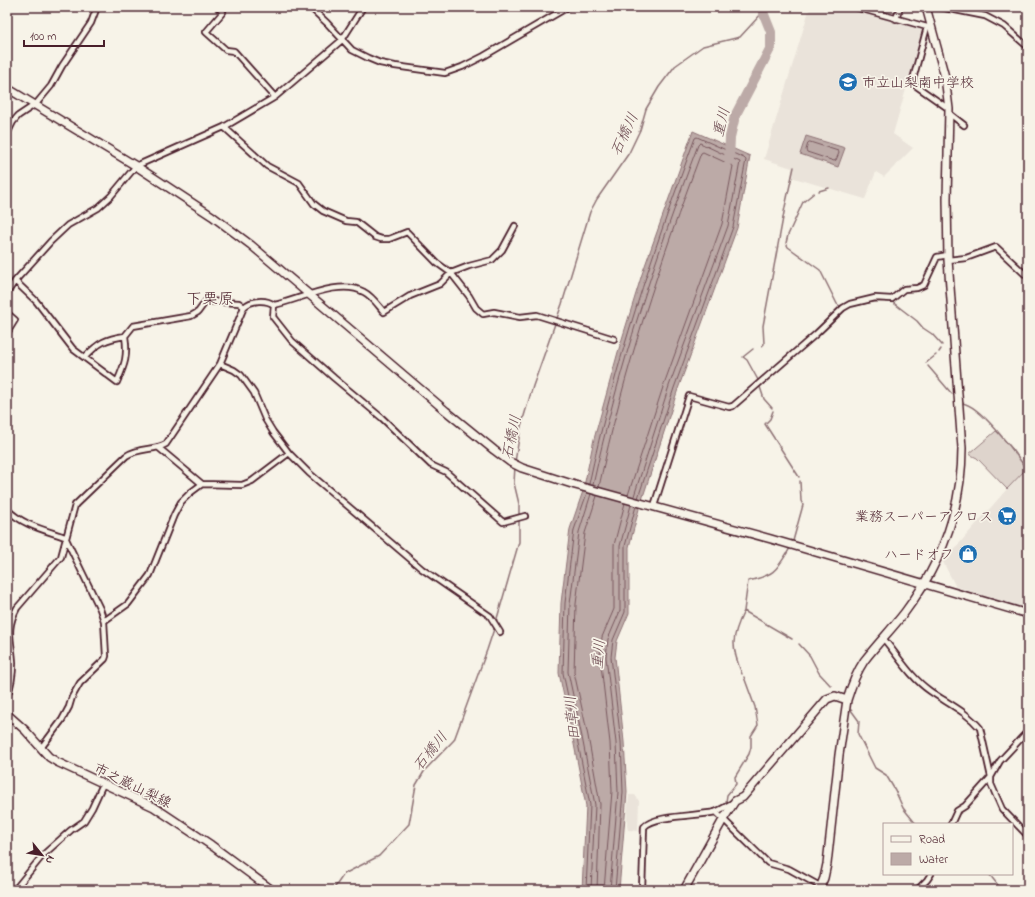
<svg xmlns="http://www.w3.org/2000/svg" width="1035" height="897" font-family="'Indie Flower','Klee One',sans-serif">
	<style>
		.built { fill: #eae3da }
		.green { fill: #ded4cc; stroke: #947a7c }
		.water { fill: #bcaaa7; stroke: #8e7275 }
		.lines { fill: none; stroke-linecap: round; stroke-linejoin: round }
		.shore { stroke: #78575d; stroke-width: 1 }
		.stream { stroke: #8e7275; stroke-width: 1.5 }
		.river { stroke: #bcaaa7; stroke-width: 10 }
		.street-casing { stroke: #4a1f2b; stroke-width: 8 }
		.secondary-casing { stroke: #4a1f2b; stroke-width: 10 }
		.street { stroke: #f7f3e8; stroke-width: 4.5 }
		.secondary { stroke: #f7f3e8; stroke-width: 7 }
		.labels { text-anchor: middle; stroke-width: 3.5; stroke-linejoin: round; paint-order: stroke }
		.poi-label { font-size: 14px; fill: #4a1f2b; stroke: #f7f3e8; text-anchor: end }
		.street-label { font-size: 14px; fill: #4a1f2b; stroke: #f7f3e8 }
		.water-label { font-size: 15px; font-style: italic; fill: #6c4950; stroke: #f7f3e8 }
		.quarter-label { font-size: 16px; fill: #4a1f2b; stroke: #f7f3e8 }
	</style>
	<rect width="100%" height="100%" fill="#f7f3e8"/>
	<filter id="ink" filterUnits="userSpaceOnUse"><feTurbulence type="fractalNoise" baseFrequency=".025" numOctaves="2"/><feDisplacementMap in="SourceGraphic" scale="8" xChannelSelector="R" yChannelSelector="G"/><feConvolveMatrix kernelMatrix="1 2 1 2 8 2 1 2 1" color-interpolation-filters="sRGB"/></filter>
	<g filter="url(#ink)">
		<path class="built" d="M 810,7 L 853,7 L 927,27 L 923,30 L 893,134 L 913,148 L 884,177 L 876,172 L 865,199 L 791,177 L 792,168 L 764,159 Z
			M 1028,467 L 1028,609 L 956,587 L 943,562 L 1007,489 Z
			M 629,795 L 635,795 L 639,801 L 638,831 L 628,830 L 627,826 L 627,812 Z"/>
		<path class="green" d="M 996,431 L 1013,449 L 1026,469 L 1007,489 L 977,458 L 969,454 Z"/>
		<path class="water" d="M 693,131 L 750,156 L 737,228 L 678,389 L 639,509 L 629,547 L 629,613 L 617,641 L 615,657 L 624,742 L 627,792 L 619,890 L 582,890 L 586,806 L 573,739 L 559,673 L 561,603 L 570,529 L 583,491 L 594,439 L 618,352 L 642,274 Z
			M 806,136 L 845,148 L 838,167 L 800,154 Z"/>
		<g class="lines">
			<path class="shore" d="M 810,142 L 838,151 L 839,153 L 836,160 L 834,161 L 807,152 L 806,150 L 808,143 Z
				M 589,484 C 614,366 653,251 695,138 L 697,137 L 744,158 L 746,160 L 733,227 L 674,388 L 638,498
				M 593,485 C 618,369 656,256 698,145 L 700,143 L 740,162 L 728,226 L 669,386 L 634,496
				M 599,487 C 623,373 660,262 701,153 L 703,152 L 733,166 L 722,224 L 664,384 L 628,495
				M 586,890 L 590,805 L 577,738 L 563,673 L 565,603 L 574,530 L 587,493
				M 591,890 L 595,805 L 582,737 L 568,672 L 570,604 L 579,532 L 591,494
				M 597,890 L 600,804 L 588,736 L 574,672 L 576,604 L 585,533 L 597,496
				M 604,890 L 612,791 L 610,743 L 600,656 L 602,637 L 614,609 L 614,545 L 625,503
				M 610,890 L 618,792 L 616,743 L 606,657 L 608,639 L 620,611 L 620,546 L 631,505
				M 615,890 L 623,792 L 621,742 L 611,657 L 613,640 L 625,612 L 625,546 L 636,506"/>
			<path class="stream" d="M 819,191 L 829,188
				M 814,193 L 803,202 L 788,235 L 786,243 L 788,247 L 820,270 L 837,304 L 840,306 L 843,305
				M 891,301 L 917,321 L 923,328 L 932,334 L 942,345
				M 849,307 L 872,302 L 888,301
				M 762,346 L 764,344 L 763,326 L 785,207 L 794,167
				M 753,349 L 743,357 L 747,360 L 758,380
				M 939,352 L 941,349
				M 926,363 L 936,355
				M 928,366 L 952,394
				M 760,387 L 764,399 L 772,408
				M 962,403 C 980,405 1014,451 1025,467 L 1028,464
				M 773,411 L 770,419 L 765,424 L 799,477
				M 515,462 L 521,426 L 533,386 L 562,304 L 590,212 L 597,199 L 629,153 L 640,130 L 646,109 L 659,87 L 675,66 L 703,46 L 740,37 L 763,12
				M 515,466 L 514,483 L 519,504 L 519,516
				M 793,541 L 803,505 L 801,501 L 800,481
				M 790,548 C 776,571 775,575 748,581 L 744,611 L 792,639
				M 496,622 L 519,542 L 519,520
				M 799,644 L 810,656 L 819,673 L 831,686
				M 742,674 C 731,647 731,638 744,611
				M 851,710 L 859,721 L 858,734 L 875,768 L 886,775 L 895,790 L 903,808 L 916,824
				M 726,802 L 727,795 L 736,784 L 735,777 L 749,754 L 751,747 L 751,736 L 758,725 L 755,707 L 744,677
				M 989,874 L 1002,890
				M 333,890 L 344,874 L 379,856 L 409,824 L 416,785 L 425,770 L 454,740 L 487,650 L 495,626"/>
			<path class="river" d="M 729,160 L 730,137 L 735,116 L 771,47 L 771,32 L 763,12 L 764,7"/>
			<defs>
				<path id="street" d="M 217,7 L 223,12 L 206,32 L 226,50 L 234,51 L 275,97
					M 310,7 L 327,23 L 352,50 L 368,58 L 380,63 L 395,66 L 445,73 L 462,67 L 484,56 L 568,7
					M 855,7 L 927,27 L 912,83 L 949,109
					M 940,7 L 985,16 L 1004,26 L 1028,47
					M 896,19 L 900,7
					M 950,114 L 964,125
					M 224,127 L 267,166 L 299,183 L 314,204 L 323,211 L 346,221 L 356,222 L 375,237 L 381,239 L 389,239 L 407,232 L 437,263 L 451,273 L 469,296 L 476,308 L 483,314 L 494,312 L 520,317 L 537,315 L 614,339
					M 7,134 L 13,122 L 18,116 L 36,104 L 51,86 L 62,66 L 91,23 L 97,7
					M 948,260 L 966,258 L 996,247 L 1028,277
					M 15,281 L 36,301 L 73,349 L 117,382 C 125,364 128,356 125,336 L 133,326 L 191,316 L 198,312 L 206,301 L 239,303 L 244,307
					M 7,293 L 15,281 L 51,241 L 68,225 L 98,208 L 111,196 L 136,166 L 224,127 L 275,97 L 342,40 L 363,7
					M 274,305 L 273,317 L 292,341 L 334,378 L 382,418 L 431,465 L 446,472 L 503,522 L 525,516
					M 7,313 L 15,320 L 7,333
					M 85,357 C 99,342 106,339 125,336
					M 220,364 L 234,370 L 241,375 L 254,393 L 265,419 L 273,432 L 289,453 L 309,473 L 422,569 L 490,616 L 500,632
					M 159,448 L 202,484
					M 654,506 L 689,396 L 729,407 L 733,406 L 816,334 L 843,308 L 850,304 L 875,298 L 892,299 L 904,289 L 917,288 L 924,285 L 937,257 L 948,255
					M 7,509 C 22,525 45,530 65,537 L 100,609 L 104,621 L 106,656 L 105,659 L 80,683 L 72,697 L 69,707 L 62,720 L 41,748
					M 104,621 L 128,604 L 150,575 L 174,515 L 181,502 L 190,493 L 202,484 L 242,485 L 252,481 L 289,453
					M 883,638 C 898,656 911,678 930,691 C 947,703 967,712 980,728 L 991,777 L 965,806 L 957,811 L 951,824
					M 7,697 C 11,686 13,675 13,663 C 12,641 5,630 17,608 L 61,557 L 75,505 L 126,456 C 139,447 154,451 166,444 L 220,364 L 244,307 C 251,300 266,299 274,305 C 299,300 340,278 364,292 C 372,296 378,305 384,312 L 410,296 L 440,284 L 451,273 L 469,266 L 492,260 L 502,250 L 515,226
					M 1028,731 L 1000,761 L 991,777 L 991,784 L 1002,809 L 1028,836
					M 716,812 L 768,863 L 789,869 L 827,890
					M 12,890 L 17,887 L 43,855 L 71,830 L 84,821 L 92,808 L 103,784
					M 642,890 L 644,827 C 654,815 699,816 715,812 C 721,810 727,806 732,803
					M 848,890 L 856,890
					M 917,890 L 927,880 L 931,874"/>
				<path id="secondary" d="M 7,88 L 136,166 L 212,216 L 251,245 L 446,411 L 494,450 L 510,462 L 522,468 L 575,485 L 771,539 L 1028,614
					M 7,714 L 25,730 L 49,757 L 57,762 L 154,807 L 211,845 L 272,890
					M 684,890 L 724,818 L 735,801 L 743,797 L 827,699 L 835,696 L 847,700 C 851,687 856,673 864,661 C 877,644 892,629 905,612 C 941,564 962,508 962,448 L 948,260 L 947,199 L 949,109 L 945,77 L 926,7
					M 819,890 L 824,878 L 827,864 L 839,755 L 847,700"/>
			</defs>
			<use href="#street" class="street-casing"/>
			<use href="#secondary" class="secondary-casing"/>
			<use href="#street" class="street"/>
			<use href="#secondary" class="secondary"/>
		</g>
	</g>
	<defs>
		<symbol id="school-disc" viewBox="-11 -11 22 22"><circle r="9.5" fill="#1f6fb2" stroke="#f7f3e8"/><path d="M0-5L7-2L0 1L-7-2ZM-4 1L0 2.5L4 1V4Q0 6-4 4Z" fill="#fff"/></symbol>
		<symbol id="supermarket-disc" viewBox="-11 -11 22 22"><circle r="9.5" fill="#1f6fb2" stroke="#f7f3e8"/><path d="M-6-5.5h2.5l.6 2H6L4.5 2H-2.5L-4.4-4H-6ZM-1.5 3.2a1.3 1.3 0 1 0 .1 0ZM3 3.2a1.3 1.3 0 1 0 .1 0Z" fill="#fff"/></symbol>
		<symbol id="shop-disc" viewBox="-11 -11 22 22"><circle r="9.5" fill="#1f6fb2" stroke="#f7f3e8"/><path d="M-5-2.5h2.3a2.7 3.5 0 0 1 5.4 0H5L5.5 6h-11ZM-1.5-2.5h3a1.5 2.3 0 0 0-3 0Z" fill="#fff"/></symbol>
	</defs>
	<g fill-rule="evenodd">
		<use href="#school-disc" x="837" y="71" width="22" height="22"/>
		<use href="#supermarket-disc" x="996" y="505" width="22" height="22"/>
		<use href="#shop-disc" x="957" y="543" width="22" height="22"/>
	</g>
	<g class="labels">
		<g class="poi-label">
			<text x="862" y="87" text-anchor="start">市立山梨南中学校</text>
			<text x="993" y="521">業務スーパーアクロス</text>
			<text x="954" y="559">ハードオフ</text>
		</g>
		<g class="street-label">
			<text transform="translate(133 785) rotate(26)" y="5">市之蔵山梨線</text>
		</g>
		<g class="water-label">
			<text transform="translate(721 122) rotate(-75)" y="5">重川</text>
			<text transform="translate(624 134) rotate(-65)" y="5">石橋川</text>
			<text transform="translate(511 437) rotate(-78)" y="5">石橋川</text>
			<text transform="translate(598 654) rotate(-84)" y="5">重川</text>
			<text transform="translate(572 718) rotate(-96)" y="5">田草川</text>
			<text transform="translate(430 751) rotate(-51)" y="5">石橋川</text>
		</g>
		<g class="quarter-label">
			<text x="210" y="304">下栗原</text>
		</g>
	</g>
	<rect width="1035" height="897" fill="none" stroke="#f7f3e8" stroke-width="24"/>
	<rect x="12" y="12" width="1011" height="873" fill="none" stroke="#4a1f2b" stroke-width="1.5" filter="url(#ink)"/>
	<rect x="883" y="823" width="130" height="52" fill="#f7f3e8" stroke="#b29e9c"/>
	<rect x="891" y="836" width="20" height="6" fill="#f7f3e8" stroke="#b29e9c"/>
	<text x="919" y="843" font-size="12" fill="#4a1f2b">Road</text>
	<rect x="891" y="853" width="20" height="12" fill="#bcaaa7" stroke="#b29e9c"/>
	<text x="919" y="863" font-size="12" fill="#4a1f2b">Water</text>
	<g transform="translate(42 855) rotate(120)" stroke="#f7f3e8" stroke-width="3" paint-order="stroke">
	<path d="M0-3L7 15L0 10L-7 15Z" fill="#4a1f2b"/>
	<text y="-6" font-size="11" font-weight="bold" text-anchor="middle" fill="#4a1f2b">N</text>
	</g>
	<path d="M24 40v6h80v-6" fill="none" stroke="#4a1f2b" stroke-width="2"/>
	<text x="30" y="40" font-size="12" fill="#4a1f2b" stroke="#f7f3e8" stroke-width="3" paint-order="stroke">100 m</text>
</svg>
